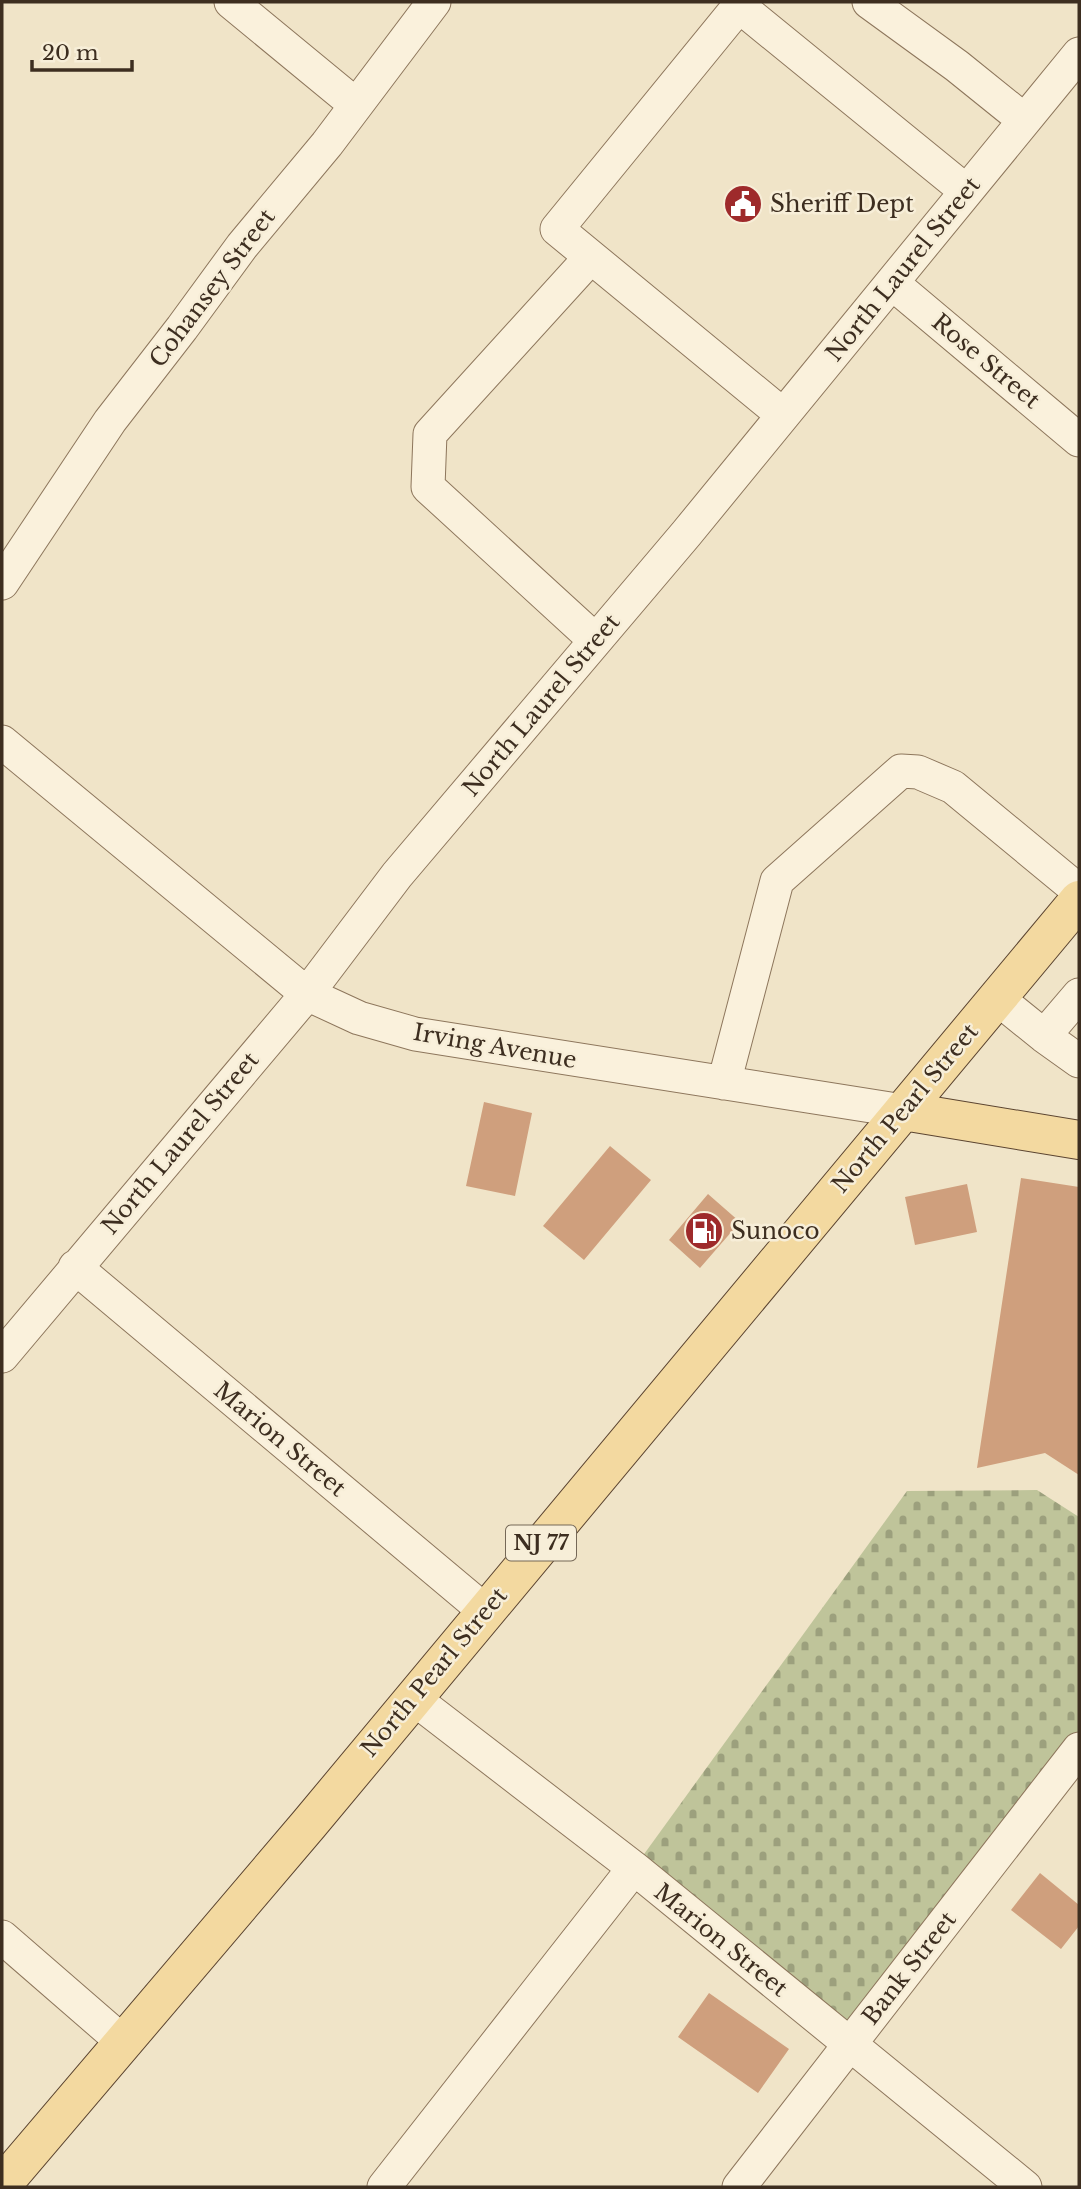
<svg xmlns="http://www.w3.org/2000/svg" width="1081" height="2189" font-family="'Libre Baskerville',serif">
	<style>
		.cemetery { fill: url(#cemetery-stones) }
		.building { fill: #cf9f7d }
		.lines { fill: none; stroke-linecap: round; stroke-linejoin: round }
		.minor-casing { stroke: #8d765c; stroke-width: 35 }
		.major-casing { stroke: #5b4430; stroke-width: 40 }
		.minor { stroke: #faf1dc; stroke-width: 33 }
		.major { stroke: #f3d9a0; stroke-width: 38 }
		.labels { text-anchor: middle; stroke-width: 5; stroke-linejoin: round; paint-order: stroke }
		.shield { fill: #f7eed8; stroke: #756857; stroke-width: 2 }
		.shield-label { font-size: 21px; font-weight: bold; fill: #3d2e20 }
		.poi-label { font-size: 23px; fill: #3d2e20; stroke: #f7eed8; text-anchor: start }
		.street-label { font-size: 23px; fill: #3d2e20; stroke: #f7eed8 }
	</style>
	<defs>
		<pattern id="cemetery-stones" width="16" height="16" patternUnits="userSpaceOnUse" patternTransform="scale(1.75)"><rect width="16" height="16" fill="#bfc49a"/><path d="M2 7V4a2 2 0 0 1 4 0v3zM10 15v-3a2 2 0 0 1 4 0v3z" fill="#9ca07d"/></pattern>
	</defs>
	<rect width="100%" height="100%" fill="#f0e4c8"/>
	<path class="cemetery" d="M 1037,1490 L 1079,1517 L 1079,1749 L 850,2045 L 634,1868 L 907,1491 Z"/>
	<path class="building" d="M 484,1102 L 532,1113 L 515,1196 L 466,1186 Z
		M 610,1146 L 651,1180 L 584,1260 L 543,1226 Z
		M 1021,1178 L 1079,1187 L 1079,1475 L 1045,1453 L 977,1468 Z
		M 967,1184 L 977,1232 L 915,1245 L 905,1197 Z
		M 708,1194 L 740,1222 L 700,1268 L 669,1240 Z
		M 1040,1873 L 1079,1905 L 1079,1926 L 1061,1949 L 1011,1910 Z
		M 709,1993 L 789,2049 L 758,2093 L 678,2037 Z"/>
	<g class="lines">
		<defs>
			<path id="minor" d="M 231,2 L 356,105
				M 869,2 L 957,66 L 1024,120
				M 591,257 L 430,434 L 428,487 L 595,640
				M 892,283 L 1079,440
				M 783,415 L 557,229 L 739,6 L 966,191
				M 2,583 L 110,421 L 182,328 L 242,246 L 327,144 L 434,2
				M 2,742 L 307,994 L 359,1018 L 415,1034 L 903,1111
				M 997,998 L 1044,1036 L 1079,995
				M 1044,1036 L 1079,1061
				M 724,1083 L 777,881 L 901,771 L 918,772 L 953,787 L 1079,891
				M 75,1267 L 485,1611
				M 2,1356 L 307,994 L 397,875 L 686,534 L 1079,54
				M 413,1698 L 634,1868 L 1025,2187
				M 2,1937 L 123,2042
				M 384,2187 L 634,1868
				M 739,2187 L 1079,1749"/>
			<path id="major" d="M 903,1111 L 1079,1140
				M 2,2185 L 309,1824 L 1079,900"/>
		</defs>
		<use href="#minor" class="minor-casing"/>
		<use href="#major" class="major-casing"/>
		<use href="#minor" class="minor"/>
		<use href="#major" class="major"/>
	</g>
	<defs>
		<symbol id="civic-disc" viewBox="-11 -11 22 22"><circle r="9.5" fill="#9e2a2b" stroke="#f7eed8"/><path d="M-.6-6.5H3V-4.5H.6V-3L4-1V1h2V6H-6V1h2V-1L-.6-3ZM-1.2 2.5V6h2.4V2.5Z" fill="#fff"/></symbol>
		<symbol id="fuel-disc" viewBox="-11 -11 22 22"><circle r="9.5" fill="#9e2a2b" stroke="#f7eed8"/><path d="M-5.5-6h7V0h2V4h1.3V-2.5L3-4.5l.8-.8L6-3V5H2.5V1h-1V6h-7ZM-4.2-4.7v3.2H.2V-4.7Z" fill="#fff"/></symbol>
	</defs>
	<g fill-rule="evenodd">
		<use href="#civic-disc" x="721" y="182" width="44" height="44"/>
		<use href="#fuel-disc" x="682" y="1209" width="44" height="44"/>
	</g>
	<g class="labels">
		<rect class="shield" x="506" y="1525.5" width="70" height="35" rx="5"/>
		<g class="shield-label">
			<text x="541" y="1550">NJ 77</text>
		</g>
		<g class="poi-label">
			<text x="770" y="212">Sheriff Dept</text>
			<text x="731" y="1239">Sunoco</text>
		</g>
		<g class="street-label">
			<text transform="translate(903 269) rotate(-51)" y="8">North Laurel Street</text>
			<text transform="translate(212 288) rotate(-53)" y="8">Cohansey Street</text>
			<text transform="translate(986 361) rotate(40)" y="8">Rose Street</text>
			<text transform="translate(541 705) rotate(-50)" y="8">North Laurel Street</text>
			<text transform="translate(495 1046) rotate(10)" y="8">Irving Avenue</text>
			<text transform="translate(905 1108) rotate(-50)" y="8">North Pearl Street</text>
			<text transform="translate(180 1143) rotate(-50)" y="8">North Laurel Street</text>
			<text transform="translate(280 1439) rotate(40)" y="8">Marion Street</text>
			<text transform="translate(434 1672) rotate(-50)" y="8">North Pearl Street</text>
			<text transform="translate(721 1940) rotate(39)" y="8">Marion Street</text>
			<text transform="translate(909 1968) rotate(-52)" y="8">Bank Street</text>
		</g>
	</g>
	<rect width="1081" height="2189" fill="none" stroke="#3d2e20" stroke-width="7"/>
	<path d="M32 60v10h100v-10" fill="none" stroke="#3d2e20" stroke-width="3.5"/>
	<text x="42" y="60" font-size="21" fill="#3d2e20" stroke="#f7eed8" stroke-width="5" paint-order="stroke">20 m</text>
</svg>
